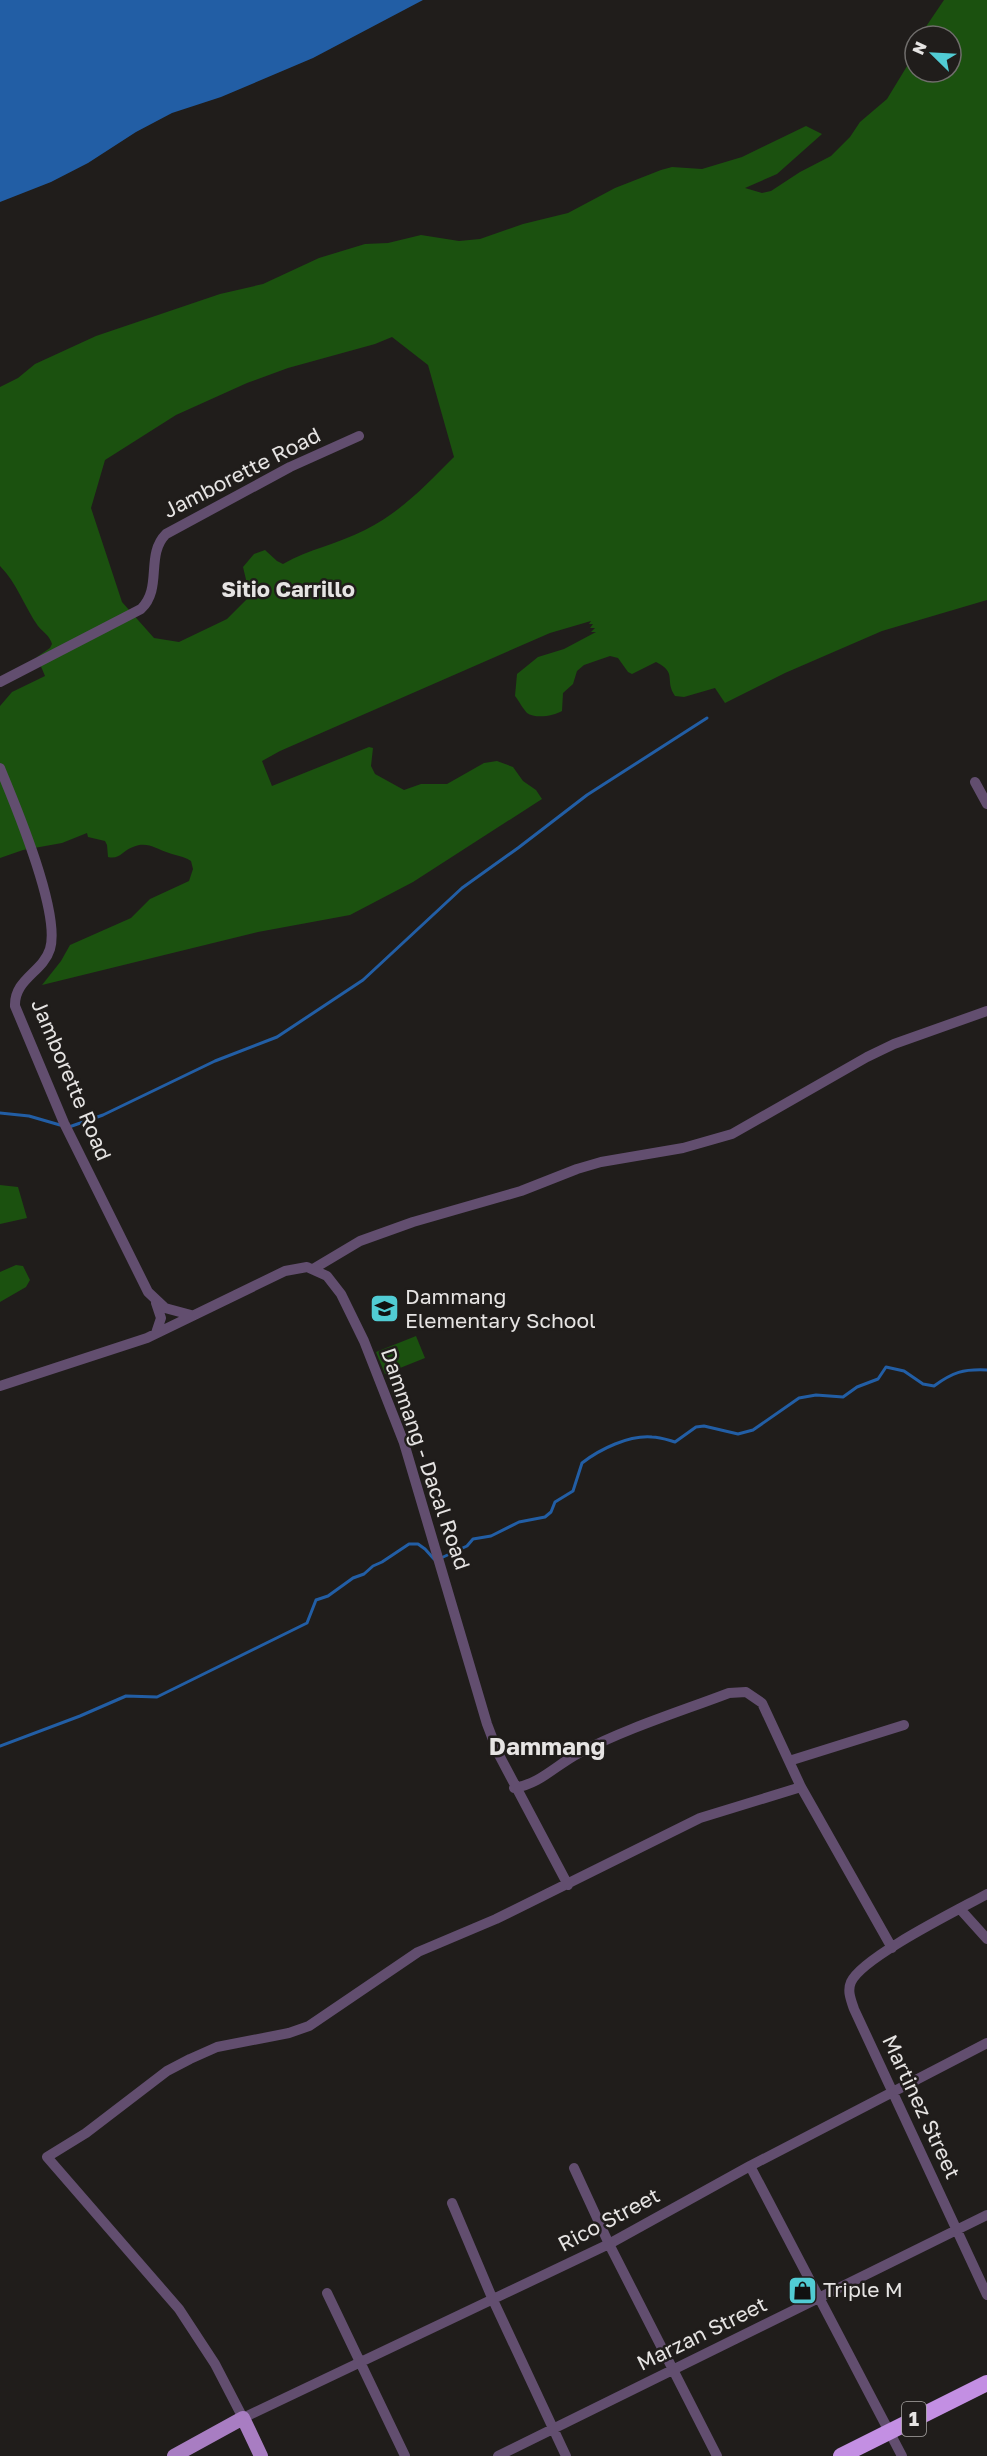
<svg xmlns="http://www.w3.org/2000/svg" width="987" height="2456" font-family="'Golos Text',sans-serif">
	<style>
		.green { fill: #1b510f; fill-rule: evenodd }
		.water { fill: #225ea5 }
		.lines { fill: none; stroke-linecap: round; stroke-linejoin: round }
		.stream { stroke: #225ea5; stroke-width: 3 }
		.minor { stroke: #624e6f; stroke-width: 10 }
		.major { stroke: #a87dc2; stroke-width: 14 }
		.highway { stroke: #c38fe3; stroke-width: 16 }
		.labels { text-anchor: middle; stroke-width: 5; stroke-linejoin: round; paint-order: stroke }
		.shield { fill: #201d1b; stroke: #aba8a7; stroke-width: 1.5 }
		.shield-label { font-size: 20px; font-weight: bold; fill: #e6e4e3 }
		.street-label { font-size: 21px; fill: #e6e4e3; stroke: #201d1b }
		.poi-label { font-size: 21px; fill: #e6e4e3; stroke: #201d1b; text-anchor: start }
		.neighbourhood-label { font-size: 22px; font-weight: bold; fill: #e6e4e3; stroke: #201d1b }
		.quarter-label { font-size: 24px; font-weight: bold; fill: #e6e4e3; stroke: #201d1b }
	</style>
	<rect width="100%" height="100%" fill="#201d1b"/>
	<path class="green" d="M 944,0 L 987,0 L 987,600 L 882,631 L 785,673 L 725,703 L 715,688 L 684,697 L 675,696 C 664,680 678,673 656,662 L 632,674 L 628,672 L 618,658 L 610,656 L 584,665 L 577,671 L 573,684 L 563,693 L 562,711 C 554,716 535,719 527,713 C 523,709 519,701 515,696 L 517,674 L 538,657 L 564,649 L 596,632 L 591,632 L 595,628 L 590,628 L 593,624 L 589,624 L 591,621 L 550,633 L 280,751 L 262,761 L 272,786 L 369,747 L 373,748 L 371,766 L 375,774 L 404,790 L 421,784 L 447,784 L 484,763 L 497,761 L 513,767 L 523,781 L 536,790 L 542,799 L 413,882 L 350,915 L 258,932 L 42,985 L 61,961 L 70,945 L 131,918 L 150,899 L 189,881 L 193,869 L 191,861 C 183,856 177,856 169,853 C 156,849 147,841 133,847 C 123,850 120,860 108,857 L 107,845 L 105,841 L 88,837 L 87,833 L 62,843 L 23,850 L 0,858 L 0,706 L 12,692 L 45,676 L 37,657 L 50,648 L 52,644 C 50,636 43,632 38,626 C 24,606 17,583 0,566 L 0,387 L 18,378 L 35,364 L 96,336 L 220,294 L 263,284 L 319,258 L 365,244 L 388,243 L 421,235 L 459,241 L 480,239 L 523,224 L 568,213 L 615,188 L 661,170 L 672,167 L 702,169 L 742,157 L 806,126 L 822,134 L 777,174 L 745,188 L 762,193 L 771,191 L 800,172 L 831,156 L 850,137 L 860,122 L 887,99 L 915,53 L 915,72 L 951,72 L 951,36 L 922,36 L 923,31 ZM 392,337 L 428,365 L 454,457 C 426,485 401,512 365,530 C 338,544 309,549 283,564 L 277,561 L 265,550 L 254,554 L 243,567 L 249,592 L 247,599 L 227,619 L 179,642 L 154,638 L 122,602 L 91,508 L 105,460 L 176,415 L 247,383 L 288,368 L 375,344 Z
		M 0,1185 L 18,1187 L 27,1218 L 0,1224 Z
		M 16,1265 L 23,1266 L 30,1280 L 26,1287 L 0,1302 L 0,1272 Z
		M 416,1336 L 425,1358 L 385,1374 L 376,1352 Z"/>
	<path class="water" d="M 0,0 L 423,0 L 313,58 L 221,97 L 172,113 L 136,132 L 88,163 L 51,182 L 0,202 Z"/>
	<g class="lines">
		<path class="stream" d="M 0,1113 L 29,1116 L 60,1125
			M 69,1127 L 103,1115 L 215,1061 L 277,1037 L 363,980 L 462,888 L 518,848 L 587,795 L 707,718
			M 441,1558 L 467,1546 L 473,1539 L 491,1536 L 519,1522 L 545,1517 L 551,1512 L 555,1502 L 573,1491 L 582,1463 C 600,1449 629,1435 652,1437 C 660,1437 668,1440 675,1442 L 696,1427 L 704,1426 L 738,1434 L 753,1430 L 799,1398 L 816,1395 L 843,1397 L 857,1387 L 878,1379 L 886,1367 L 904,1371 L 923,1384 L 934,1386 C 953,1372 963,1369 987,1370
			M 0,1746 L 80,1716 L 126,1696 L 157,1697 L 307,1623 L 316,1600 L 328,1596 L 353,1578 L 364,1574 L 373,1566 L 382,1562 L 409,1544 L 418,1544 L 425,1549 L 434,1559"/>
		<path class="minor" d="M 0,682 L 141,609 C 163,588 145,555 166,534 L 290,467 L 359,436
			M 0,768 C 15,804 61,913 50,949 C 43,972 14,979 15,1006 L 64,1123 L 148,1292 L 165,1308 L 191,1315
			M 975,782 L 987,804
			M 313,1269 L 360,1241 L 413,1222 L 521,1191 L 577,1169 L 601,1162 L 683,1148 L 732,1134 L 867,1057 L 894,1044 L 987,1011
			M 156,1333 L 161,1318 L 156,1303
			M 0,1386 L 147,1338 L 285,1271 L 307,1267 L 327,1276 L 341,1294 L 364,1341 L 404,1443 L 487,1724 L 498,1753 L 568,1885
			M 789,1761 L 904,1725
			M 801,1787 L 700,1818 L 496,1919 L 418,1952 L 309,2026 L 289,2033 L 217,2047 L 190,2059 L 167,2071 L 86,2133 L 47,2157 L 179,2309 L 215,2364 L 243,2418 L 609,2244 L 750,2166 L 987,2043
			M 514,1788 C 540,1784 556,1765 579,1753 C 627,1728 679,1712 729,1693 L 746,1692 L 762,1703 L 801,1787 L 892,1948
			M 987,1894 C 960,1909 862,1957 851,1982 C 847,1991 851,2000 854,2009 L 987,2295
			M 960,1909 L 987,1939
			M 750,2166 L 902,2456
			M 574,2168 L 609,2244 L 717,2456
			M 452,2203 L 493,2300 L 566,2456
			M 327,2293 L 405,2456
			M 498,2456 L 987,2215"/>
		<path class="major" d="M 174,2456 L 243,2418 L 261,2456"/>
		<path class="highway" d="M 841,2456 L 987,2383"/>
	</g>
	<defs>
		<symbol id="school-square" viewBox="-11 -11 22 22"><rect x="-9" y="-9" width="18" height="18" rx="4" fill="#51ccd4" stroke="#201d1b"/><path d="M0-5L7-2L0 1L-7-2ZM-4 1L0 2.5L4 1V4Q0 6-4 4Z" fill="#111"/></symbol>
		<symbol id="shop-square" viewBox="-11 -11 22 22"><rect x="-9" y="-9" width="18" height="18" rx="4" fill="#51ccd4" stroke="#201d1b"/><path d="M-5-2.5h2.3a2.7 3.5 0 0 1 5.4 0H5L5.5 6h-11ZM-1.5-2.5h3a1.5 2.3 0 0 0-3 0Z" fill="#111"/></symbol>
	</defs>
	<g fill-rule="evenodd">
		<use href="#school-square" x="368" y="1292" width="33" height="33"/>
		<use href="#shop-square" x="786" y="2274" width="33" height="33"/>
	</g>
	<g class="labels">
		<rect class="shield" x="902" y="2402" width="24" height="34" rx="4.5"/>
		<g class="shield-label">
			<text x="914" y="2426">1</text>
		</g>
		<g class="street-label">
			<text transform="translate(242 473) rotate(-27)" y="7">Jamborette Road</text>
			<text transform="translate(71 1080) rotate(67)" y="7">Jamborette Road</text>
			<text transform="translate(425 1459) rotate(71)" y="7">Dammang - Dacal Road</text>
			<text transform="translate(921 2107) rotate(65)" y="7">Martinez Street</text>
			<text transform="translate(609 2220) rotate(-28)" y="7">Rico Street</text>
			<text transform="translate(702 2334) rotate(-26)" y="7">Marzan Street</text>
		</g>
		<g class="poi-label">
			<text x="405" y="1304">Dammang<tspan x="405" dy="24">Elementary School</tspan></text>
			<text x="823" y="2297">Triple M</text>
		</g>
		<g class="neighbourhood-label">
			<text x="288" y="597">Sitio Carrillo</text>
		</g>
		<g class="quarter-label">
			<text x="547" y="1755">Dammang</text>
		</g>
	</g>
	<g transform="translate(933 54) rotate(294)"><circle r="28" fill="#201d1b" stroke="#6f6d6b" stroke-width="1.5"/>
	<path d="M0-4.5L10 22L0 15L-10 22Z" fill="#51ccd4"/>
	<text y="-9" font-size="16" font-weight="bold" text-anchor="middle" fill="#e6e4e3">N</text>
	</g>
</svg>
